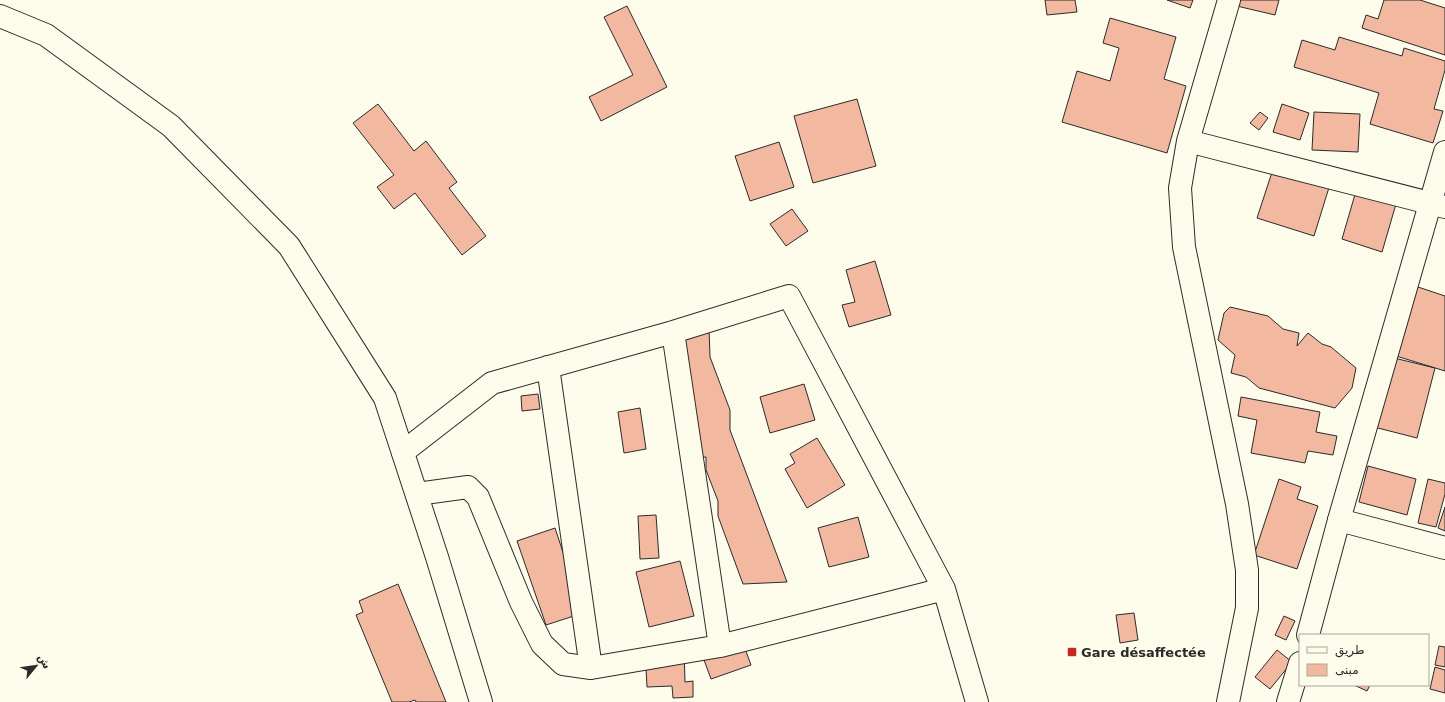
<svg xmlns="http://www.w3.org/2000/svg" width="1445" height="702" font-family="'DejaVu Sans',Cairo,sans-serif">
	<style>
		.building { fill: #f2b8a0; stroke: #2b2b2b }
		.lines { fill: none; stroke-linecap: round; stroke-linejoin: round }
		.minor-casing { stroke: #2b2b2b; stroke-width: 24 }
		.secondary-casing { stroke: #2b2b2b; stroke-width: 24 }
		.primary-casing { stroke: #2b2b2b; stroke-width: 24 }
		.minor { stroke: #fdfbea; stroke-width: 22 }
		.secondary { stroke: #fdfbea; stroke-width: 22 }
		.primary { stroke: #fdfbea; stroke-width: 22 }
		.poi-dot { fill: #c62828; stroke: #fdfbea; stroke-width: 1.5 }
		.labels { text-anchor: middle; stroke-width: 3; stroke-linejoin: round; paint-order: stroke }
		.poi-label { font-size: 13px; font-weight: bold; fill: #2b2b2b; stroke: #fdfbea; text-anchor: start }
	</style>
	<rect width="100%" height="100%" fill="#fdfbea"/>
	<path class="building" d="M 1045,0 L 1075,0 L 1077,12 L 1047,15 Z
		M 1167,0 L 1193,0 L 1190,8 Z
		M 1225,0 L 1279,0 L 1275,15 L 1224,3 Z
		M 1384,0 L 1420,0 L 1445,8 L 1445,55 L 1362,28 L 1366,15 L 1378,19 Z
		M 627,6 L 667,87 L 601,121 L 589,97 L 633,75 L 604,17 Z
		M 1110,18 L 1176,37 L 1164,79 L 1186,86 L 1167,153 L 1062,122 L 1077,71 L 1110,81 L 1119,48 L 1103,43 Z
		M 1339,37 L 1402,56 L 1404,48 L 1445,61 L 1445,70 L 1434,109 L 1443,111 L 1433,143 L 1370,124 L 1379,93 L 1294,67 L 1302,40 L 1335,50 Z
		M 857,99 L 876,166 L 813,183 L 794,116 Z
		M 378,104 L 414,151 L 426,141 L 457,182 L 449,188 L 486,236 L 462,255 L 415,193 L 394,209 L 377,187 L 394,175 L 353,123 Z
		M 1282,104 L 1309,113 L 1300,140 L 1273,132 Z
		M 1260,112 L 1268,118 L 1259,130 L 1250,123 Z
		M 1314,112 L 1360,114 L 1358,152 L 1312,150 Z
		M 779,142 L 794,187 L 750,201 L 735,156 Z
		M 1275,163 L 1331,181 L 1314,236 L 1257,218 Z
		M 1356,191 L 1396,204 L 1382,252 L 1342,239 Z
		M 792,209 L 808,231 L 786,246 L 770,224 Z
		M 875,261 L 891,315 L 849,327 L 842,305 L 855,302 L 846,270 Z
		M 1415,286 L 1445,296 L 1445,371 L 1393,355 Z
		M 1230,307 L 1268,316 L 1283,329 L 1299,333 L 1297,346 L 1308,333 L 1322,344 L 1331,347 L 1356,368 L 1352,388 L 1335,408 L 1259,388 L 1246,377 L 1231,373 L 1235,355 L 1218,340 L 1224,313 Z
		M 679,322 L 709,328 L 710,357 L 730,410 L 730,430 L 787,582 L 743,584 L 718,516 L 718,501 L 706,470 L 706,457 L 693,458 Z
		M 1386,356 L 1435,368 L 1417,438 L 1374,427 Z
		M 804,384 L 815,420 L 770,433 L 760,397 Z
		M 538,394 L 540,409 L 522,411 L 521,396 Z
		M 1241,397 L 1320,412 L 1316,432 L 1337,436 L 1333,455 L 1308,451 L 1305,463 L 1251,453 L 1257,420 L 1238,416 Z
		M 640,408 L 646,449 L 624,453 L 618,412 Z
		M 817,438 L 845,485 L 807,508 L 785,469 L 795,463 L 790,454 Z
		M 1368,466 L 1416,479 L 1407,515 L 1359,502 Z
		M 1279,479 L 1301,487 L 1297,499 L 1318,506 L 1297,569 L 1254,555 Z
		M 1428,479 L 1445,483 L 1445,494 L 1436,527 L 1418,523 Z
		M 1445,507 L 1445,531 L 1438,528 Z
		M 656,515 L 659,558 L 640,559 L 638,516 Z
		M 858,517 L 869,557 L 829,567 L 818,528 Z
		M 555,528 L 583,613 L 546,625 L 517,541 Z
		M 680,561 L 694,616 L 649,627 L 636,572 Z
		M 398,584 L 446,702 L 416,702 L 415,700 L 409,702 L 392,702 L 356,615 L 363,612 L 359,601 Z
		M 1134,613 L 1138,640 L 1120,643 L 1116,615 Z
		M 1284,616 L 1295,621 L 1286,640 L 1275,635 Z
		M 740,635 L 751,665 L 711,679 L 700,649 Z
		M 1439,646 L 1445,647 L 1445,667 L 1435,665 Z
		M 684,649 L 685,682 L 693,681 L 693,697 L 673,698 L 672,686 L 647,687 L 645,650 Z
		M 1277,650 L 1292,662 L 1270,689 L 1255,677 Z
		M 1435,667 L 1445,670 L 1445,693 L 1430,689 Z
		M 1354,685 L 1370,685 L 1367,691 Z"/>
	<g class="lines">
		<defs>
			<path id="minor" d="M 1188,141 L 1445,207
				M 673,332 L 720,646
				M 548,367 L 591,668
				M 403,452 L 492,383 L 673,332 L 789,296 L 944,589 L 977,702
				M 417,494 L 468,487 L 478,497 L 521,602 L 542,644 L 563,664 L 591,668 L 720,646 L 944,589
				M 1339,520 L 1445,548
				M 1228,702 L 1247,608 L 1247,570 L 1237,504 L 1184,247 L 1180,188 L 1188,141 L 1229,0"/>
			<path id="secondary" d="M 1308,635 L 1339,520 L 1445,152
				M 1288,702 L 1300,663"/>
			<path id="primary" d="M 0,16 L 46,35 L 171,126 L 289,246 L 385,398 L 437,557 L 481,702"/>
		</defs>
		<use href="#minor" class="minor-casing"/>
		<use href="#secondary" class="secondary-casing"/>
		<use href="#primary" class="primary-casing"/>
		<use href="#minor" class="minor"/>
		<use href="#secondary" class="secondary"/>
		<use href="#primary" class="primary"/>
	</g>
	<rect class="poi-dot" x="1067" y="647" width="10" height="10" rx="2"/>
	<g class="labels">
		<g class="poi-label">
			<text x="1081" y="657">Gare désaffectée</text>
		</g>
	</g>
	<rect x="1299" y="634" width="130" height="52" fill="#fdfbea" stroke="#a9a89e"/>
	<rect x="1307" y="647" width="20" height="6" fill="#fdfbea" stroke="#a9a89e"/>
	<text x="1335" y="654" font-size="12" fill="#2b2b2b">طريق</text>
	<rect x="1307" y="664" width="20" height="12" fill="#f2b8a0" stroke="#a9a89e"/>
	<text x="1335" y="674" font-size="12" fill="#2b2b2b">مبنى</text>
	<g transform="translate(36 666) rotate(61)" stroke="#fdfbea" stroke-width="3" paint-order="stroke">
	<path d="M0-3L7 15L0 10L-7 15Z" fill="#2b2b2b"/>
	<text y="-6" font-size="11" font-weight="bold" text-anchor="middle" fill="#2b2b2b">ش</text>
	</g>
</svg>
